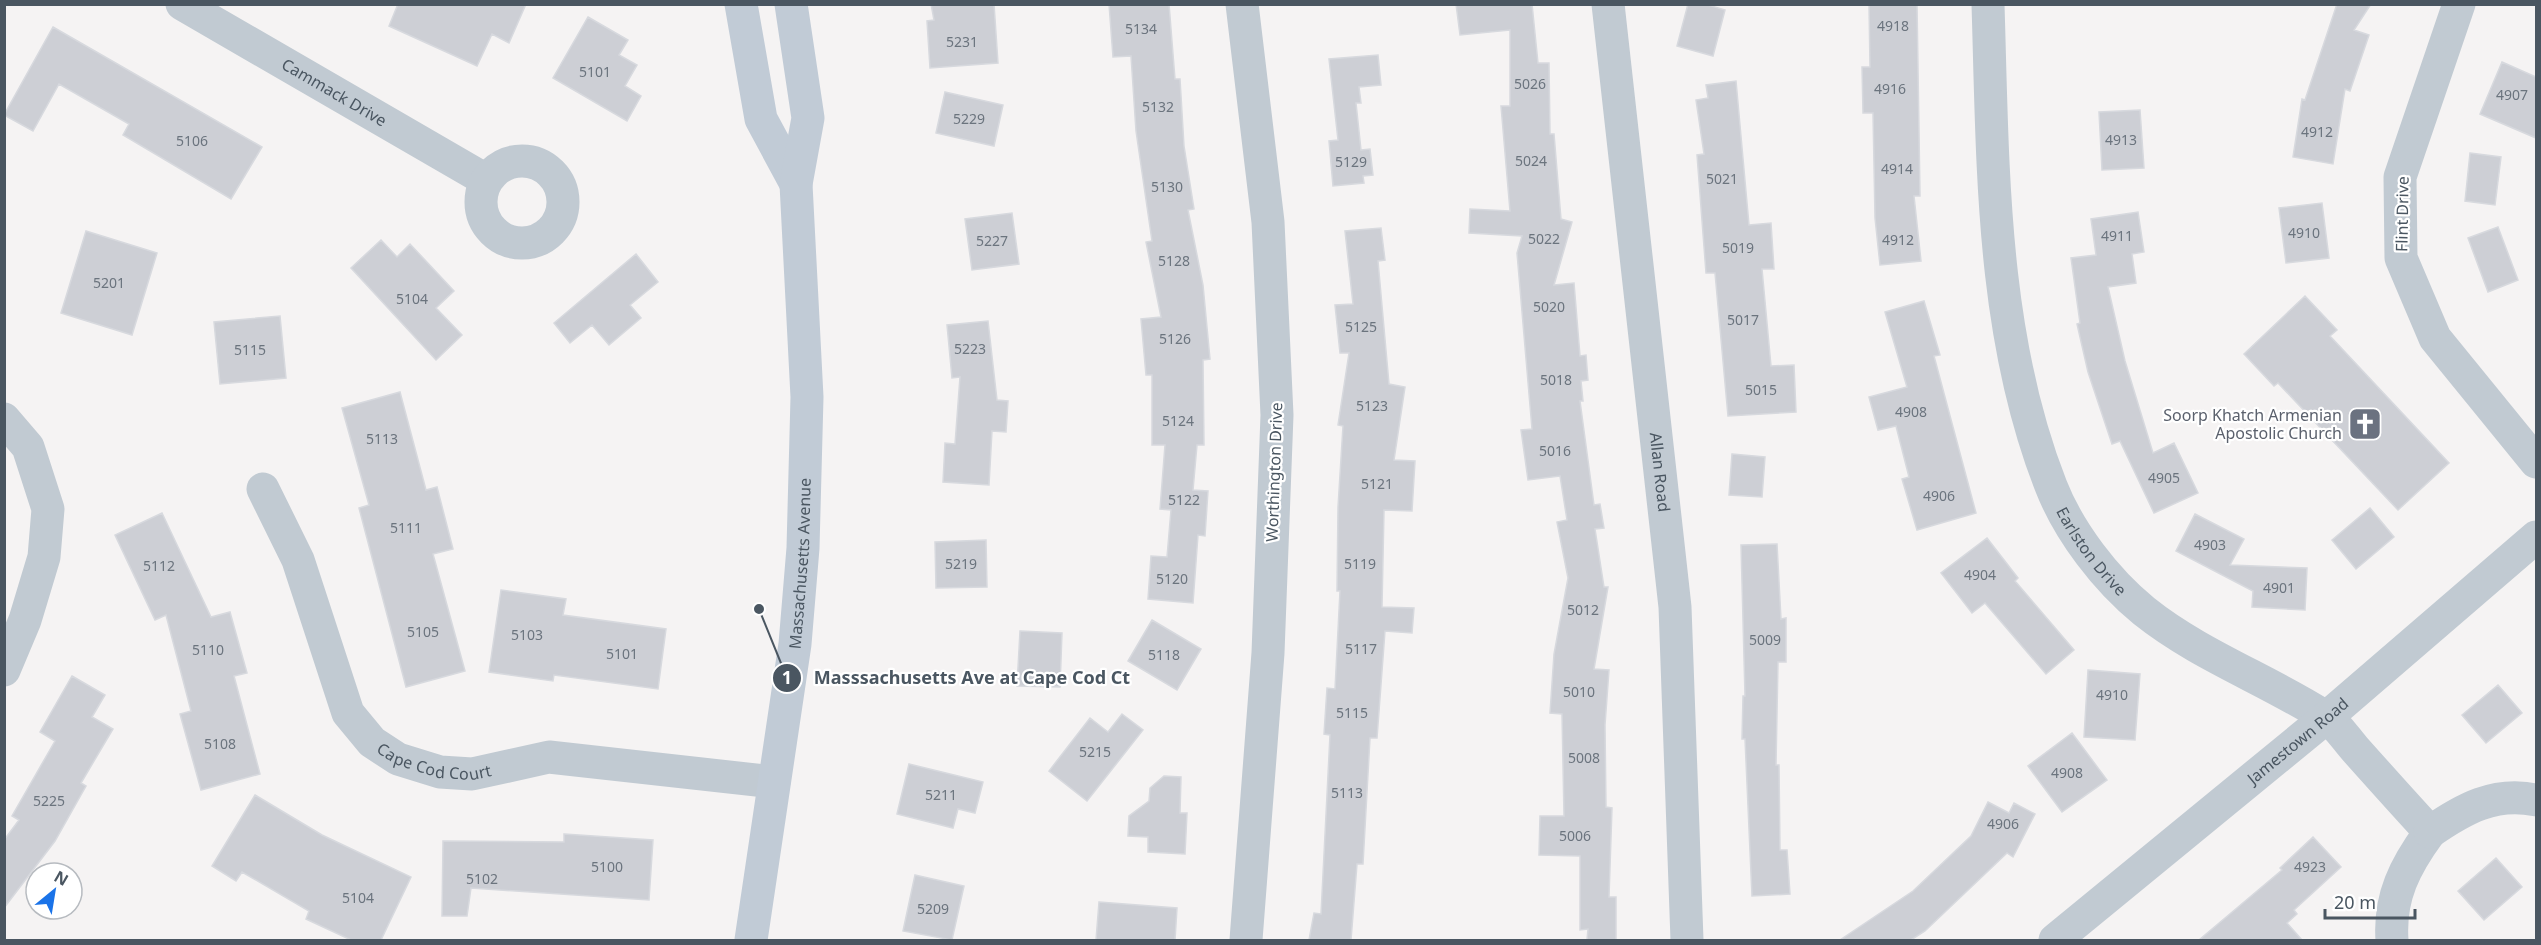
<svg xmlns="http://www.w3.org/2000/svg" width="2541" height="945" font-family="'Noto Sans',sans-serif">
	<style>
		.building { fill: #cdcfd5; stroke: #d7d9de; stroke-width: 1.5 }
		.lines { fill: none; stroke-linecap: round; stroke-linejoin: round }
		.street { stroke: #c1cad2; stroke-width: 33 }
		.secondary { stroke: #c1cbd6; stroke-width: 33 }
		.labels { text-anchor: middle; stroke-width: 4.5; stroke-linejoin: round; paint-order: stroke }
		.number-label { font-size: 14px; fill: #6b747e }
		.street-label { font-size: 16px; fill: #4a5661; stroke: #fff }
		.worship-label { font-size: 16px; fill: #5b616d; stroke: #fff; text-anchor: end }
		.leader { fill: none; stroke: #4a5661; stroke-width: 2 }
		.callout-dot { fill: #4a5661; stroke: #fff; stroke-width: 2 }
		.mark-label { font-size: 18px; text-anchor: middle; font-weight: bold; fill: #fff }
		.callout-label { font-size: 18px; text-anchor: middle; font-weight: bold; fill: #4a5661; stroke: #fff; stroke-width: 4.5; stroke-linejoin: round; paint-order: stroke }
	</style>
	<rect width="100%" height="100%" fill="#f5f3f3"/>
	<path class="building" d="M 398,4 L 526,4 L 509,43 L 492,34 L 477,66 L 389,26 Z
		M 931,4 L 994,4 L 998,63 L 930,68 L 927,21 L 934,20 Z
		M 1109,4 L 1169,4 L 1175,79 L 1180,79 L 1184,146 L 1194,209 L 1188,210 L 1203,285 L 1210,359 L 1203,360 L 1204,445 L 1197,445 L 1193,490 L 1208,491 L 1205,536 L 1198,535 L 1193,603 L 1148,599 L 1151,556 L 1167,557 L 1171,510 L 1160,509 L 1165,445 L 1152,445 L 1152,375 L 1146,375 L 1141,319 L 1161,317 L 1146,242 L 1152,241 L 1136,131 L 1131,56 L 1113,57 Z
		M 1456,4 L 1532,4 L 1538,63 L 1549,63 L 1550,134 L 1554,134 L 1561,219 L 1572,222 L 1554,285 L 1574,283 L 1580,356 L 1586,355 L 1588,380 L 1581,381 L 1583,401 L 1580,401 L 1594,505 L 1600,504 L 1604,528 L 1595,529 L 1604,587 L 1608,587 L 1594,669 L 1609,670 L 1605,725 L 1606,807 L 1612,808 L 1609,897 L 1616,897 L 1616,940 L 1587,940 L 1588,929 L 1580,930 L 1580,856 L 1539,855 L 1540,816 L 1564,816 L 1562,714 L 1550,713 L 1554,654 L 1568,578 L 1557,522 L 1567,520 L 1560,476 L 1528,480 L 1521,430 L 1532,429 L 1517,253 L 1522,236 L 1469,233 L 1470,209 L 1510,211 L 1501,106 L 1510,106 L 1510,30 L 1460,35 Z
		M 1688,4 L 1705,4 L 1725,10 L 1713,56 L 1677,46 Z
		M 1869,4 L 1917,4 L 1920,196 L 1914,196 L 1921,261 L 1880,265 L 1875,218 L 1873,113 L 1863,113 L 1862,67 L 1870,67 Z
		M 2337,4 L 2371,4 L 2354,30 L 2369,35 L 2350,91 L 2345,89 L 2333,164 L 2293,157 L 2302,99 L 2305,100 Z
		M 588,17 L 628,40 L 619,55 L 637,65 L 625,86 L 641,96 L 627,121 L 553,78 Z
		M 53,27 L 262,147 L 231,199 L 123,135 L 129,124 L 59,84 L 33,131 L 4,115 Z
		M 1378,55 L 1381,85 L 1359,87 L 1361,103 L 1356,103 L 1361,150 L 1370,149 L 1373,175 L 1363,176 L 1364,183 L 1333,186 L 1329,141 L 1338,140 L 1329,59 Z
		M 2502,62 L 2536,77 L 2536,138 L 2480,114 Z
		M 1736,81 L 1749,225 L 1771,223 L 1774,269 L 1762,269 L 1771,366 L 1794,365 L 1796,412 L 1728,416 L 1715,273 L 1706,273 L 1697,155 L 1704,154 L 1696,100 L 1708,98 L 1706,85 Z
		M 945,92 L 1003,105 L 994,146 L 936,133 Z
		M 2140,110 L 2144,168 L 2102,170 L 2099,112 Z
		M 2470,153 L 2501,157 L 2495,205 L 2465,201 Z
		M 2322,203 L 2329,258 L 2286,263 L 2279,208 Z
		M 2138,212 L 2144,252 L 2132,254 L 2136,283 L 2108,287 L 2125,361 L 2153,453 L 2174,443 L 2198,493 L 2154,513 L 2120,441 L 2112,444 L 2088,372 L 2077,324 L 2080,323 L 2071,258 L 2096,255 L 2091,219 Z
		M 1012,213 L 1019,264 L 972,270 L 965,219 Z
		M 2498,227 L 2518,280 L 2488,292 L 2468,238 Z
		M 1381,228 L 1385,260 L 1378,261 L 1389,384 L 1405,387 L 1394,460 L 1415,461 L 1412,511 L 1384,510 L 1382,607 L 1414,608 L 1412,633 L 1385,631 L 1377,738 L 1370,738 L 1363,864 L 1357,864 L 1351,940 L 1309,940 L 1314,913 L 1321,914 L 1330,735 L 1324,734 L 1327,688 L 1335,689 L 1340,591 L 1337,591 L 1338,507 L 1343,426 L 1338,425 L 1349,353 L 1340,353 L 1335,305 L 1353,304 L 1345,231 Z
		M 86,231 L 157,253 L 132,335 L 61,313 Z
		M 381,240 L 397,257 L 410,244 L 454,291 L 436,308 L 462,335 L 436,360 L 351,268 Z
		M 636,254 L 658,282 L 630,305 L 641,318 L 609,345 L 592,325 L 570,343 L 554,323 Z
		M 2305,296 L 2337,330 L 2330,336 L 2449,463 L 2398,510 L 2278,383 L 2274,386 L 2244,354 Z
		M 1924,301 L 1940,355 L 1934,356 L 1976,513 L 1917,530 L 1902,479 L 1909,477 L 1896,426 L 1878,430 L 1869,397 L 1907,387 L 1885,312 Z
		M 280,316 L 286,378 L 220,384 L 214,322 Z
		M 988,321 L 997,400 L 1008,401 L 1006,432 L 992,431 L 989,485 L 943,482 L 945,443 L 955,444 L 960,377 L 952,378 L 947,325 Z
		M 400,392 L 426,490 L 437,487 L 453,549 L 433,554 L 465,671 L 406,687 L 359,508 L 369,505 L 342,408 Z
		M 1732,454 L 1765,457 L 1762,497 L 1729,495 Z
		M 2370,508 L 2394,537 L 2356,569 L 2332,540 Z
		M 162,513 L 211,617 L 230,612 L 247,673 L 234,676 L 260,774 L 201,790 L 180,714 L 191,711 L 166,615 L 155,620 L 115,535 Z
		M 2195,514 L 2244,539 L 2230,565 L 2307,568 L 2305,610 L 2252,607 L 2253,591 L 2176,551 Z
		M 1987,538 L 2018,578 L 2015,581 L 2074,650 L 2046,674 L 1985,603 L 1972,613 L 1941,573 Z
		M 986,540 L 987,587 L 936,588 L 935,542 Z
		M 1777,544 L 1781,619 L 1786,618 L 1786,662 L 1778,662 L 1776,765 L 1779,765 L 1780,850 L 1787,850 L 1790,894 L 1752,896 L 1745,739 L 1742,739 L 1743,696 L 1745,696 L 1741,545 Z
		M 501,590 L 566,599 L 563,615 L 666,629 L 658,689 L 554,675 L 553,681 L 489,672 Z
		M 1152,620 L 1201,649 L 1177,690 L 1128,661 Z
		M 1020,631 L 1062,633 L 1060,687 L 1017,686 Z
		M 2088,670 L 2140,674 L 2135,740 L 2084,737 Z
		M 72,676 L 105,695 L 92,717 L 113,729 L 81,783 L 86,786 L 55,841 L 4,908 L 4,840 L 19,820 L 12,816 L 55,741 L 40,732 Z
		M 2498,685 L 2522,713 L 2486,743 L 2462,715 Z
		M 1122,714 L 1143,730 L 1087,801 L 1049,771 L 1090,718 L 1108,732 Z
		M 2072,733 L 2107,780 L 2062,812 L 2028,766 Z
		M 909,764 L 983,782 L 975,813 L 958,809 L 953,828 L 897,814 Z
		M 1164,776 L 1181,777 L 1180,813 L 1187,813 L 1185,854 L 1148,852 L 1148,837 L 1128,836 L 1129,816 L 1149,801 L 1150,788 Z
		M 255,795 L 322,835 L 411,877 L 381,940 L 351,940 L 306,919 L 309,911 L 242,872 L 236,881 L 212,866 Z
		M 1988,802 L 2009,813 L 2014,803 L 2035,814 L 2013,857 L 2007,853 L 1925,931 L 1911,940 L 1840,940 L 1913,891 L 1971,836 Z
		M 564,834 L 653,840 L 649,900 L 471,888 L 467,916 L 442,916 L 443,841 L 564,842 Z
		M 2313,837 L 2341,867 L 2294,910 L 2297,914 L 2287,923 L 2302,940 L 2199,940 L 2282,870 L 2280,868 Z
		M 2496,858 L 2522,887 L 2484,920 L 2458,891 Z
		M 915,875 L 964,886 L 952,940 L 903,931 Z
		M 1099,902 L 1177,908 L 1175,940 L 1096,940 Z"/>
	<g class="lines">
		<g class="street">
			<path id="s1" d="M 182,4 L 486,180"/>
			<path d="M 1242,4 L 1268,222 L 1277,415 L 1268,653 L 1246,940"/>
			<path id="s2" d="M 1608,4 L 1675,607 L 1687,940"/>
			<path id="s3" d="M 1988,4 C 1993,165 1991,334 2051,486 C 2069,532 2106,580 2144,611 C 2199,655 2266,679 2324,716 C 2336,723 2346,739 2355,749 C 2380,777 2405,805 2430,832 C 2405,866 2389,897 2392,940"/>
			<path d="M 2459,4 L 2400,177 L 2401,258 L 2435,338 L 2536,462"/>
			<circle cx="522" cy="202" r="41"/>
			<path d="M 4,419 L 28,447 L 48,509 L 44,557 L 25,620 L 4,670"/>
			<path id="s4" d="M 263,489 L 298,560 L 348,713 L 372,742 L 398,759 L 440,772 L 472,774 L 549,757 L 774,782"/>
			<path d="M 2430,832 C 2463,809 2495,791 2536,800"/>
			<path id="s5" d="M 2055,940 L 2327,717 L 2536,537"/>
		</g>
		<g class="secondary">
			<path d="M 741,4 L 761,119 L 796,184"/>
			<path id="s6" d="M 751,940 L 795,644 L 803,548 L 807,397 L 796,184 L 808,118 L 791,4"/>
		</g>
	</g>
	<defs>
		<symbol id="church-square" viewBox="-11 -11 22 22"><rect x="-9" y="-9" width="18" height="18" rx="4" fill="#6b7280" stroke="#fff"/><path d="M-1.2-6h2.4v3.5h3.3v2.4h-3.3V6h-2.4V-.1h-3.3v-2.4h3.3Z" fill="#fff"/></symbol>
	</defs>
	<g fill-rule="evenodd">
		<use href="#church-square" x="2346" y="405" width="38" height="38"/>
	</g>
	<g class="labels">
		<g class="number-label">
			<text x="1893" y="31">4918</text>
			<text x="1141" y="34">5134</text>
			<text x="962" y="47">5231</text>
			<text x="595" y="77">5101</text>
			<text x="1530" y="89">5026</text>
			<text x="1890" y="94">4916</text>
			<text x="2512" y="100">4907</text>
			<text x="1158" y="112">5132</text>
			<text x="969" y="124">5229</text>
			<text x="2317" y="137">4912</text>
			<text x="2121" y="145">4913</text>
			<text x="192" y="146">5106</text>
			<text x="1531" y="166">5024</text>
			<text x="1351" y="167">5129</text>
			<text x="1897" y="174">4914</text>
			<text x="1722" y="184">5021</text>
			<text x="1167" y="192">5130</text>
			<text x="2304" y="238">4910</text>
			<text x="2117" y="241">4911</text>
			<text x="1544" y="244">5022</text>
			<text x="1898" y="245">4912</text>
			<text x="992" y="246">5227</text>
			<text x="1738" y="253">5019</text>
			<text x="1174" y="266">5128</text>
			<text x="109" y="288">5201</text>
			<text x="412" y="304">5104</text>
			<text x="1549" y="312">5020</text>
			<text x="1743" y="325">5017</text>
			<text x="1361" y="332">5125</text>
			<text x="1175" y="344">5126</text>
			<text x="970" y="354">5223</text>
			<text x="250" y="355">5115</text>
			<text x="1556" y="385">5018</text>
			<text x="1761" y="395">5015</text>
			<text x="1372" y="411">5123</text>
			<text x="1911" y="417">4908</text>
			<text x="1178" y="426">5124</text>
			<text x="382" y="444">5113</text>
			<text x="1555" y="456">5016</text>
			<text x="2164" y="483">4905</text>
			<text x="1377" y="489">5121</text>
			<text x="1939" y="501">4906</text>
			<text x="1184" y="505">5122</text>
			<text x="406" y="533">5111</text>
			<text x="2210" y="550">4903</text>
			<text x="961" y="569">5219</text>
			<text x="1360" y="569">5119</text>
			<text x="159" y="571">5112</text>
			<text x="1980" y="580">4904</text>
			<text x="1172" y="584">5120</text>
			<text x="2279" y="593">4901</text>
			<text x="1583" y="615">5012</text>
			<text x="423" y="637">5105</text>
			<text x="527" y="640">5103</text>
			<text x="1765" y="645">5009</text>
			<text x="1361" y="654">5117</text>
			<text x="208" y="655">5110</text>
			<text x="622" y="659">5101</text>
			<text x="1164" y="660">5118</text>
			<text x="1579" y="697">5010</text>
			<text x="2112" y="700">4910</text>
			<text x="1352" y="718">5115</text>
			<text x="220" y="749">5108</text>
			<text x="1095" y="757">5215</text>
			<text x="1584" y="763">5008</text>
			<text x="2067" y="778">4908</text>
			<text x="1347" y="798">5113</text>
			<text x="941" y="800">5211</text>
			<text x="49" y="806">5225</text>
			<text x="2003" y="829">4906</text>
			<text x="1575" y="841">5006</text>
			<text x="607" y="872">5100</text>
			<text x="2310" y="872">4923</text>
			<text x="482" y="884">5102</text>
			<text x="358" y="903">5104</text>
			<text x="933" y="914">5209</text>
		</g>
		<g class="street-label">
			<text dy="6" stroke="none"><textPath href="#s1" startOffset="176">Cammack Drive</textPath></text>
			<text transform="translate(2402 214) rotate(-89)" y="6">Flint Drive</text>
			<text transform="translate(1274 472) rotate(-88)" y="6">Worthington Drive</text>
			<text dy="6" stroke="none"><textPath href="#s2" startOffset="471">Allan Road</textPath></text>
			<text dy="6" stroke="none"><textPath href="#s3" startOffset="566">Earlston Drive</textPath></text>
			<text dy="6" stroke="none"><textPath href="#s6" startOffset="380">Massachusetts Avenue</textPath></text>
			<text dy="6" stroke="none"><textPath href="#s5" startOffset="314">Jamestown Road</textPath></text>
			<text dy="6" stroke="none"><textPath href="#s4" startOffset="345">Cape Cod Court</textPath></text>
		</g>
		<g class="worship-label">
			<text x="2342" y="421">Soorp Khatch Armenian<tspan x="2342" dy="18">Apostolic Church</tspan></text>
		</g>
	</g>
	<path class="leader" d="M759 609L787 678"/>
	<g class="callout-dot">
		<circle cx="759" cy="609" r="6"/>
		<circle cx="787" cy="678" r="15"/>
	</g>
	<g class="mark-label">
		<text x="787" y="684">1</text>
	</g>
	<g class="callout-label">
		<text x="972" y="684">Masssachusetts Ave at Cape Cod Ct</text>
	</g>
	<rect width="2541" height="945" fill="none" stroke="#4a5661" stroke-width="12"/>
	<g transform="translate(54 891) rotate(30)"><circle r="28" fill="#ffffff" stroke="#b7bbc0" stroke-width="1.5"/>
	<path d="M0-4.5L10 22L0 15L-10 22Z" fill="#1a73e8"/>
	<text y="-9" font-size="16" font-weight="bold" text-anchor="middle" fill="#4a5661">N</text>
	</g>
	<path d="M2325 909v9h90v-9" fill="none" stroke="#4a5661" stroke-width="3"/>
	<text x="2334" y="909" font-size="18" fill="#4a5661" stroke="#ffffff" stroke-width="4.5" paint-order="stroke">20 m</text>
</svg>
